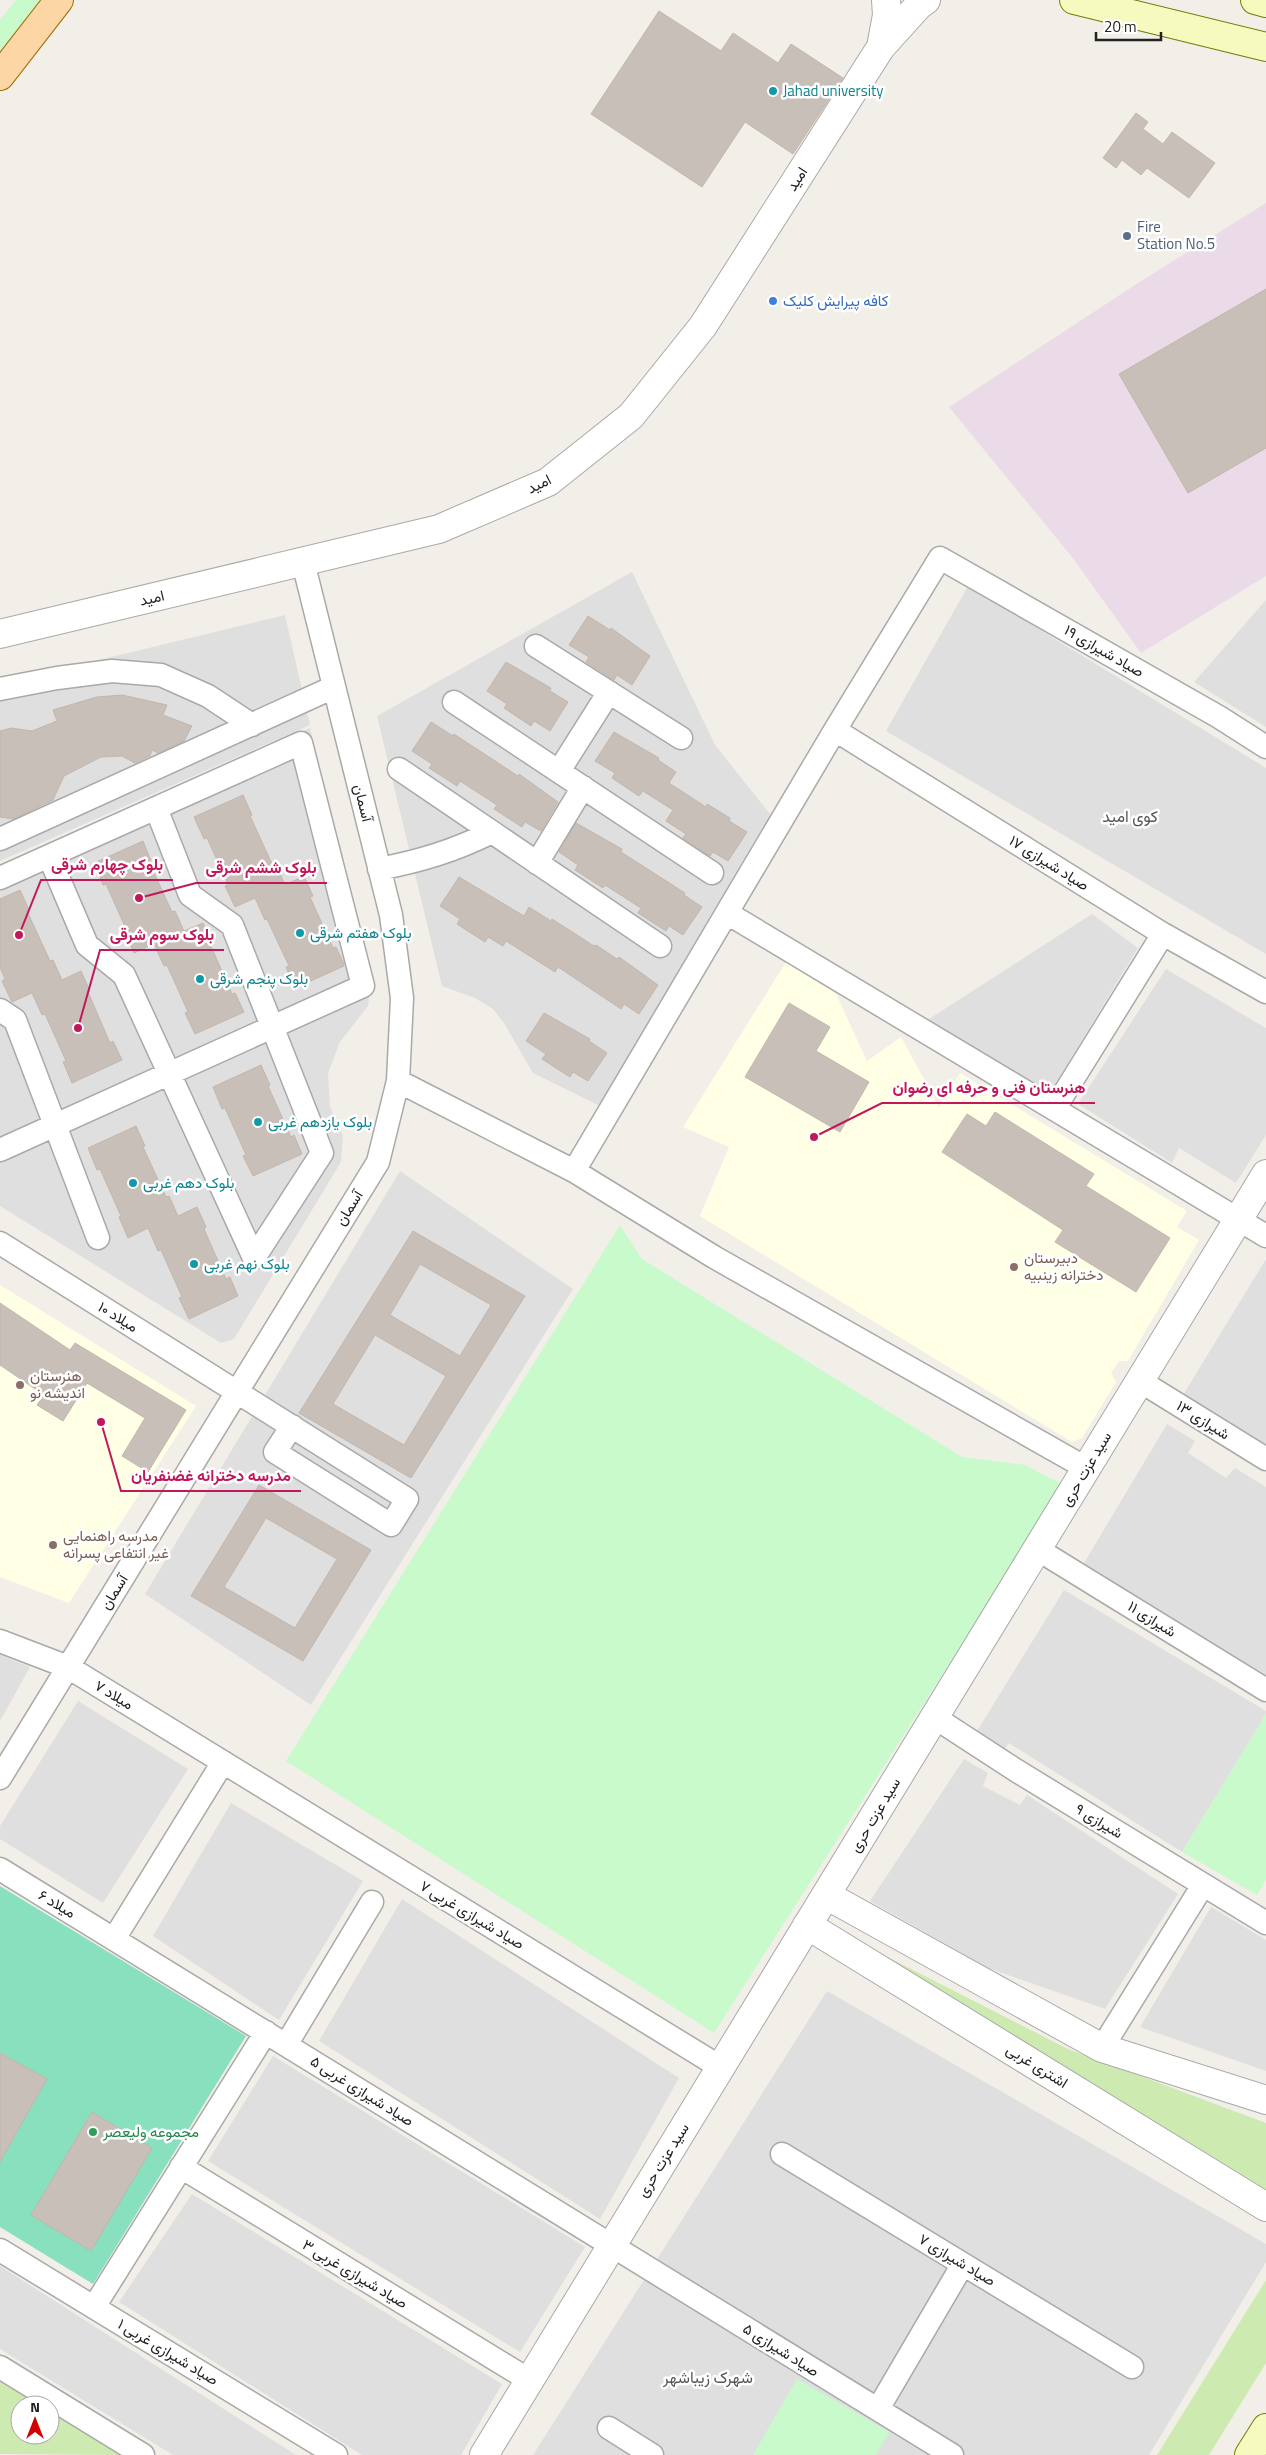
<svg xmlns="http://www.w3.org/2000/svg" width="1266" height="2455" font-family="'Titillium Web',Vazirmatn,sans-serif">
	<style>
		.residential { fill: #e0dfdf }
		.industrial { fill: #ebdbe8 }
		.education { fill: #ffffe5 }
		.grass { fill: #cdebb0 }
		.park { fill: #c8facc }
		.pitch { fill: #88e0be }
		.building { fill: #c7bfb8; stroke: #c4b6ab; fill-rule: evenodd }
		.lines { fill: none; stroke-linecap: round; stroke-linejoin: round }
		.minor-casing { stroke: #a9a9a9; stroke-width: 25 }
		.tertiary-casing { stroke: #a9a9a9; stroke-width: 30 }
		.secondary-casing { stroke: #707d05; stroke-width: 30 }
		.primary-casing { stroke: #a06b00; stroke-width: 30 }
		.minor { stroke: #fff; stroke-width: 22 }
		.tertiary { stroke: #fff; stroke-width: 28 }
		.secondary { stroke: #f7fabf; stroke-width: 28 }
		.primary { stroke: #fcd6a4; stroke-width: 28 }
		.culture-dot { fill: #0f9aa8; stroke: #fff; stroke-width: 2 }
		.service-dot { fill: #5c6f8a; stroke: #fff; stroke-width: 2 }
		.shop-dot { fill: #3f7fe0; stroke: #fff; stroke-width: 2 }
		.education-dot { fill: #8d6e63; stroke: #fff; stroke-width: 2 }
		.leisure-dot { fill: #2e9e5b; stroke: #fff; stroke-width: 2 }
		.labels { text-anchor: middle; stroke-width: 5; stroke-linejoin: round; paint-order: stroke }
		.culture-label { font-size: 15px; fill: #0d838f; stroke: #fff; text-anchor: start }
		.street-label { font-size: 15px; fill: #222; stroke: #fff }
		.service-label { font-size: 15px; fill: #4e5e75; stroke: #fff; text-anchor: start }
		.shop-label { font-size: 15px; fill: #366cbe; stroke: #fff; text-anchor: start }
		.education-label { font-size: 15px; fill: #785e54; stroke: #fff; text-anchor: start }
		.leisure-label { font-size: 15px; fill: #27864d; stroke: #fff; text-anchor: start }
		.neighbourhood-label { font-size: 16px; fill: #555; stroke: #fff }
		.leader { fill: none; stroke: #c2185b; stroke-width: 2 }
		.callout-dot { fill: #c2185b; stroke: #fff; stroke-width: 2 }
		.callout-label { font-size: 16px; text-anchor: middle; font-weight: bold; fill: #c2185b; stroke: #fff; stroke-width: 5; stroke-linejoin: round; paint-order: stroke }
	</style>
	<rect width="100%" height="100%" fill="#f2efe9"/>
	<path class="residential" d="M 632,572 L 715,745 L 774,819 L 600,1106 L 533,1073 L 504,1023 L 493,1009 L 475,998 L 442,986 L 377,716 Z
		M 968,586 L 1266,768 L 1266,954 L 886,731 Z
		M 1266,600 L 1266,727 L 1194,682 Z
		M 285,615 L 310,725 L 0,861 L 0,684 Z
		M 310,728 L 371,980 L 368,1006 L 340,1042 L 328,1073 L 330,1107 L 343,1136 L 341,1162 L 234,1339 L 221,1343 L 0,1206 L 0,865 Z
		M 1092,914 L 1138,948 L 1049,1094 L 926,1021 Z
		M 1166,969 L 1266,1028 L 1266,1135 L 1236,1183 L 1179,1148 L 1172,1163 L 1078,1104 Z
		M 400,1171 L 573,1289 L 311,1705 L 145,1594 Z
		M 1266,1259 L 1266,1448 L 1183,1395 Z
		M 1167,1424 L 1195,1441 L 1188,1453 L 1226,1478 L 1235,1468 L 1266,1487 L 1266,1678 L 1084,1563 Z
		M 1064,1590 L 1266,1711 L 1266,1714 L 1182,1852 L 1009,1743 L 1002,1753 L 974,1736 Z
		M 0,1655 L 30,1667 L 0,1721 Z
		M 78,1701 L 188,1769 L 103,1903 L 0,1839 L 0,1826 Z
		M 964,1759 L 988,1773 L 983,1786 L 1020,1805 L 1027,1795 L 1178,1894 L 1105,2009 L 988,1968 L 870,1901 Z
		M 231,1803 L 363,1881 L 279,2020 L 153,1936 Z
		M 402,1899 L 679,2078 L 600,2219 L 319,2041 Z
		M 1211,1907 L 1266,1940 L 1266,2071 L 1140,2027 Z
		M 827,1991 L 1266,2244 L 1266,2262 L 1149,2455 L 533,2455 Z
		M 273,2056 L 585,2247 L 520,2352 L 208,2161 Z
		M 192,2194 L 502,2384 L 461,2455 L 362,2455 L 119,2302 Z
		M 0,2266 L 296,2455 L 173,2455 L 0,2349 Z"/>
	<path class="industrial" d="M 1266,203 L 1266,576 L 1141,653 L 1072,557 L 949,407 L 1138,283 Z"/>
	<path class="education" d="M 786,962 L 836,994 L 867,1061 L 901,1037 L 939,1107 L 960,1073 L 1187,1211 L 1177,1227 L 1199,1240 L 1128,1361 L 1119,1361 L 1111,1373 L 1116,1382 L 1082,1438 L 1072,1442 L 700,1216 L 729,1147 L 683,1127 Z
		M 0,1285 L 196,1406 L 69,1603 L 0,1577 Z"/>
	<path class="grass" d="M 870,1948 L 1068,2049 L 1266,2123 L 1266,2192 Z
		M 1266,2280 L 1266,2363 L 1209,2455 L 1157,2455 Z
		M 0,2380 L 40,2405 L 20,2405 L 20,2435 L 50,2435 L 50,2411 L 120,2455 L 0,2454 Z"/>
	<path class="park" d="M 16,0 L 42,0 L 0,54 L 0,20 Z
		M 620,1225 L 642,1259 L 962,1457 L 1025,1465 L 1063,1485 L 714,2033 L 286,1761 Z
		M 1266,1714 L 1266,1880 L 1257,1895 L 1182,1852 Z
		M 797,2379 L 889,2432 L 876,2455 L 753,2455 Z"/>
	<path class="pitch" d="M 0,1886 L 246,2036 L 93,2284 L 0,2227 Z"/>
	<path class="building" d="M 659,11 L 721,51 L 733,33 L 778,63 L 791,44 L 843,78 L 793,154 L 745,122 L 702,187 L 591,114 Z
		M 1136,113 L 1148,122 L 1143,129 L 1163,144 L 1172,132 L 1215,163 L 1189,198 L 1147,168 L 1141,175 L 1122,160 L 1116,168 L 1103,158 Z
		M 1266,289 L 1266,448 L 1188,493 L 1119,374 Z
		M 588,616 L 610,630 L 611,628 L 650,656 L 632,685 L 617,675 L 614,680 L 586,662 L 589,657 L 569,645 Z
		M 506,662 L 551,688 L 550,691 L 568,702 L 550,731 L 534,721 L 531,726 L 504,708 L 507,704 L 487,691 Z
		M 122,695 L 167,705 L 163,715 L 192,726 L 184,741 L 158,753 L 152,750 L 150,756 L 135,763 L 122,756 L 101,757 L 64,776 L 53,800 L 13,819 L 0,817 L 0,731 L 11,728 L 32,731 L 57,721 L 53,710 L 97,697 Z
		M 431,722 L 453,736 L 454,734 L 518,776 L 519,774 L 558,802 L 541,831 L 525,822 L 522,827 L 494,809 L 497,805 L 460,781 L 457,786 L 429,768 L 432,764 L 412,751 Z
		M 614,732 L 659,758 L 658,760 L 676,772 L 669,783 L 706,807 L 707,804 L 730,818 L 729,821 L 747,832 L 728,861 L 713,852 L 710,856 L 683,838 L 686,834 L 666,821 L 673,810 L 643,791 L 639,796 L 612,778 L 615,773 L 595,761 Z
		M 243,795 L 252,815 L 250,816 L 273,866 L 276,865 L 285,885 L 304,876 L 313,896 L 310,897 L 333,948 L 336,947 L 343,962 L 344,966 L 295,988 L 286,967 L 289,966 L 267,919 L 265,920 L 255,898 L 235,907 L 225,886 L 228,884 L 207,838 L 204,839 L 194,817 Z
		M 576,823 L 622,849 L 621,852 L 685,893 L 684,895 L 702,907 L 683,935 L 669,926 L 666,931 L 638,913 L 641,908 L 605,885 L 603,888 L 575,870 L 578,865 L 559,852 Z
		M 143,841 L 151,861 L 149,862 L 172,912 L 175,911 L 184,931 L 203,923 L 212,943 L 210,944 L 232,994 L 235,993 L 244,1012 L 195,1034 L 185,1013 L 188,1012 L 167,965 L 164,966 L 154,944 L 134,953 L 125,932 L 127,931 L 106,884 L 103,885 L 94,863 Z
		M 459,877 L 524,916 L 529,907 L 551,921 L 552,919 L 594,946 L 596,945 L 617,959 L 619,957 L 658,985 L 639,1014 L 624,1004 L 621,1009 L 558,967 L 555,972 L 506,941 L 503,946 L 488,937 L 485,942 L 457,924 L 460,919 L 440,906 Z
		M 20,890 L 29,910 L 27,911 L 50,961 L 53,960 L 62,980 L 81,971 L 90,991 L 88,992 L 110,1043 L 113,1041 L 122,1060 L 72,1083 L 63,1062 L 66,1061 L 45,1014 L 42,1015 L 32,993 L 12,1002 L 2,981 L 5,979 L 0,967 L 0,899 Z
		M 789,1003 L 830,1027 L 816,1051 L 869,1082 L 840,1132 L 745,1077 Z
		M 544,1013 L 590,1039 L 589,1041 L 607,1053 L 588,1081 L 573,1072 L 570,1077 L 542,1059 L 546,1054 L 526,1041 Z
		M 261,1065 L 270,1085 L 268,1086 L 291,1137 L 294,1135 L 302,1154 L 253,1176 L 243,1156 L 246,1155 L 225,1108 L 222,1109 L 213,1087 Z
		M 995,1112 L 1094,1174 L 1086,1186 L 1170,1238 L 1136,1292 L 1055,1242 L 1063,1230 L 942,1152 L 967,1114 L 986,1126 Z
		M 136,1126 L 145,1146 L 143,1147 L 166,1197 L 169,1196 L 178,1216 L 197,1207 L 206,1227 L 204,1229 L 226,1279 L 230,1277 L 238,1296 L 189,1319 L 179,1298 L 182,1297 L 161,1250 L 158,1251 L 148,1228 L 128,1238 L 119,1217 L 121,1216 L 100,1169 L 97,1170 L 88,1148 Z
		M 413,1231 L 525,1296 L 411,1478 L 299,1413 ZM 420,1264 L 491,1305 L 460,1356 L 390,1315 ZM 375,1335 L 446,1376 L 404,1445 L 333,1404 Z
		M 0,1303 L 70,1350 L 75,1343 L 186,1410 L 148,1472 L 122,1456 L 145,1418 L 87,1383 L 63,1421 L 37,1405 L 44,1395 L 0,1365 Z
		M 259,1485 L 371,1550 L 303,1661 L 191,1596 ZM 266,1518 L 337,1559 L 295,1628 L 224,1587 Z
		M 0,2053 L 47,2079 L 0,2162 Z
		M 92,2112 L 152,2148 L 91,2251 L 31,2215 Z"/>
	<g class="lines">
		<defs>
			<path id="minor" d="M 536,646 L 681,738
				M 0,689 L 57,678 L 112,671 L 161,675 L 208,696 L 252,725
				M 454,702 L 712,873
				M 835,730 L 1163,934 L 1266,992
				M 399,769 L 660,946
				M 559,771 L 609,692
				M 0,839 L 334,687
				M 49,856 L 87,945 L 124,975 L 254,1258 L 322,1153 L 232,925 L 190,895 L 156,808
				M 537,863 L 583,787
				M 379,869 C 420,861 454,851 492,832
				M 0,878 L 301,743 L 363,986 L 0,1150
				M 727,913 L 1266,1236
				M 0,1010 L 15,1020 L 98,1238
				M 398,1081 L 574,1171 L 714,1257 L 1086,1468
				M 1055,1108 L 1163,934
				M 574,1171 L 835,730 L 940,558 L 1219,717 L 1266,747
				M 0,1243 L 407,1499 L 391,1525 L 275,1452 L 292,1426
				M 1140,1381 L 1266,1459
				M 1037,1549 L 1266,1690
				M 0,1641 L 68,1667 L 720,2067
				M 934,1717 L 1017,1771 L 1266,1923
				M 0,1778 L 378,1162 L 398,1081 L 402,998 L 391,915 L 303,562
				M 0,1869 L 952,2455
				M 114,1939 L 223,1762
				M 286,2045 L 372,1902
				M 1102,2048 L 1203,1885
				M 782,2154 L 1132,2367
				M 181,2167 L 529,2380
				M 0,2250 L 336,2455
				M 94,2307 L 266,2032
				M 0,2367 L 143,2455
				M 878,2409 L 963,2264
				M 609,2428 L 652,2455"/>
			<path id="tertiary" d="M 881,47 L 887,15 L 886,0
				M 0,634 L 439,529 L 548,482 L 631,416 L 703,326 L 881,47 L 919,5 L 926,0
				M 826,1895 L 1102,2048 L 1266,2100
				M 807,1925 L 1266,2207
				M 484,2455 L 1266,1174"/>
			<path id="secondary" d="M 1074,0 L 1266,47
				M 1255,0 L 1266,3
				M 1249,2455 L 1266,2428"/>
			<path id="primary" d="M 0,76 L 59,0"/>
		</defs>
		<use href="#minor" class="minor-casing"/>
		<use href="#tertiary" class="tertiary-casing"/>
		<use href="#secondary" class="secondary-casing"/>
		<use href="#primary" class="primary-casing"/>
		<use href="#minor" class="minor"/>
		<use href="#tertiary" class="tertiary"/>
		<use href="#secondary" class="secondary"/>
		<use href="#primary" class="primary"/>
	</g>
	<g class="culture-dot">
		<circle cx="773" cy="91" r="5"/>
		<circle cx="300" cy="933" r="5"/>
		<circle cx="200" cy="979" r="5"/>
		<circle cx="258" cy="1122" r="5"/>
		<circle cx="133" cy="1183" r="5"/>
		<circle cx="194" cy="1264" r="5"/>
	</g>
	<circle class="service-dot" cx="1127" cy="236" r="5"/>
	<circle class="shop-dot" cx="773" cy="301" r="5"/>
	<g class="education-dot">
		<circle cx="1014" cy="1267" r="5"/>
		<circle cx="20" cy="1385" r="5"/>
		<circle cx="53" cy="1545" r="5"/>
	</g>
	<circle class="leisure-dot" cx="93" cy="2132" r="5"/>
	<g class="labels">
		<g class="culture-label">
			<text x="783" y="96">Jahad university</text>
			<text x="310" y="938">بلوک هفتم شرقی</text>
			<text x="210" y="984">بلوک پنجم شرقی</text>
			<text x="268" y="1127">بلوک یازدهم غربی</text>
			<text x="143" y="1188">بلوک دهم غربی</text>
			<text x="204" y="1269">بلوک نهم غربی</text>
		</g>
		<g class="street-label">
			<text transform="translate(797 179) rotate(-57)" y="5">امید</text>
			<text transform="translate(539 484) rotate(-27)" y="5">امید</text>
			<text transform="translate(152 598) rotate(-13)" y="5">امید</text>
			<text transform="translate(1104 651) rotate(30)" y="5">صیاد شیرازی ۱۹</text>
			<text transform="translate(363 803) rotate(76)" y="5">آسمان</text>
			<text transform="translate(1049 863) rotate(32)" y="5">صیاد شیرازی ۱۷</text>
			<text transform="translate(349 1208) rotate(-58)" y="5">آسمان</text>
			<text transform="translate(118 1317) rotate(32)" y="5">میلاد ۱۰</text>
			<text transform="translate(1203 1420) rotate(32)" y="5">شیرازی ۱۳</text>
			<text transform="translate(1086 1469) rotate(-59)" y="5">سید عزت حری</text>
			<text transform="translate(114 1592) rotate(-58)" y="5">آسمان</text>
			<text transform="translate(1152 1619) rotate(32)" y="5">شیرازی ۱۱</text>
			<text transform="translate(114 1695) rotate(31)" y="5">میلاد ۷</text>
			<text transform="translate(875 1815) rotate(-59)" y="5">سید عزت حری</text>
			<text transform="translate(1099 1821) rotate(31)" y="5">شیرازی ۹</text>
			<text transform="translate(57 1904) rotate(31)" y="5">میلاد ۶</text>
			<text transform="translate(472 1915) rotate(31)" y="5">صیاد شیرازی غربی ۷</text>
			<text transform="translate(1037 2066) rotate(32)" y="5">اشتری غربی</text>
			<text transform="translate(362 2091) rotate(32)" y="5">صیاد شیرازی غربی ۵</text>
			<text transform="translate(663 2160) rotate(-58)" y="5">سید عزت حری</text>
			<text transform="translate(957 2260) rotate(31)" y="5">صیاد شیرازی ۷</text>
			<text transform="translate(355 2274) rotate(31)" y="5">صیاد شیرازی غربی ۳</text>
			<text transform="translate(781 2350) rotate(32)" y="5">صیاد شیرازی ۵</text>
			<text transform="translate(168 2352) rotate(31)" y="5">صیاد شیرازی غربی ۱</text>
		</g>
		<g class="service-label">
			<text x="1137" y="232">Fire<tspan x="1137" dy="17">Station No.5</tspan></text>
		</g>
		<g class="shop-label">
			<text x="783" y="306">کافه پیرایش کلیک</text>
		</g>
		<g class="education-label">
			<text x="1024" y="1263">دبیرستان<tspan x="1024" dy="17">دخترانه زینبیه</tspan></text>
			<text x="30" y="1381">هنرستان<tspan x="30" dy="17">اندیشه نو</tspan></text>
			<text x="63" y="1541">مدرسه راهنمایی<tspan x="63" dy="17">غیر انتفاعی پسرانه</tspan></text>
		</g>
		<g class="leisure-label">
			<text x="103" y="2137">مجموعه ولیعصر</text>
		</g>
		<g class="neighbourhood-label">
			<text x="1130" y="822">کوی امید</text>
			<text x="708" y="2383">شهرک زیباشهر</text>
		</g>
	</g>
	<path class="leader" d="M19 935L41 880H173M139 898L196 883H327M78 1028L100 950H224M814 1137L882 1103H1095M101 1422L121 1491H301"/>
	<g class="callout-dot">
		<circle cx="19" cy="935" r="5"/>
		<circle cx="139" cy="898" r="5"/>
		<circle cx="78" cy="1028" r="5"/>
		<circle cx="814" cy="1137" r="5"/>
		<circle cx="101" cy="1422" r="5"/>
	</g>
	<g class="callout-label">
		<text x="107" y="870">بلوک چهارم شرقی</text>
		<text x="261" y="873">بلوک ششم شرقی</text>
		<text x="162" y="940">بلوک سوم شرقی</text>
		<text x="989" y="1093">هنرستان فنی و حرفه ای رضوان</text>
		<text x="211" y="1481">مدرسه دخترانه غضنفریان</text>
	</g>
	<g transform="translate(35 2420)"><circle r="24" fill="#ffffff" stroke="#a7a7a7"/>
	<path d="M0-4L9 19L0 12L-9 19Z" fill="#d40000"/>
	<text y="-8" font-size="14" font-weight="bold" text-anchor="middle" fill="#222222">N</text>
	</g>
	<path d="M1096 32v8h65v-8" fill="none" stroke="#222222" stroke-width="2.5"/>
	<text x="1104" y="32" font-size="15" fill="#222222" stroke="#ffffff" stroke-width="4" paint-order="stroke">20 m</text>
</svg>
